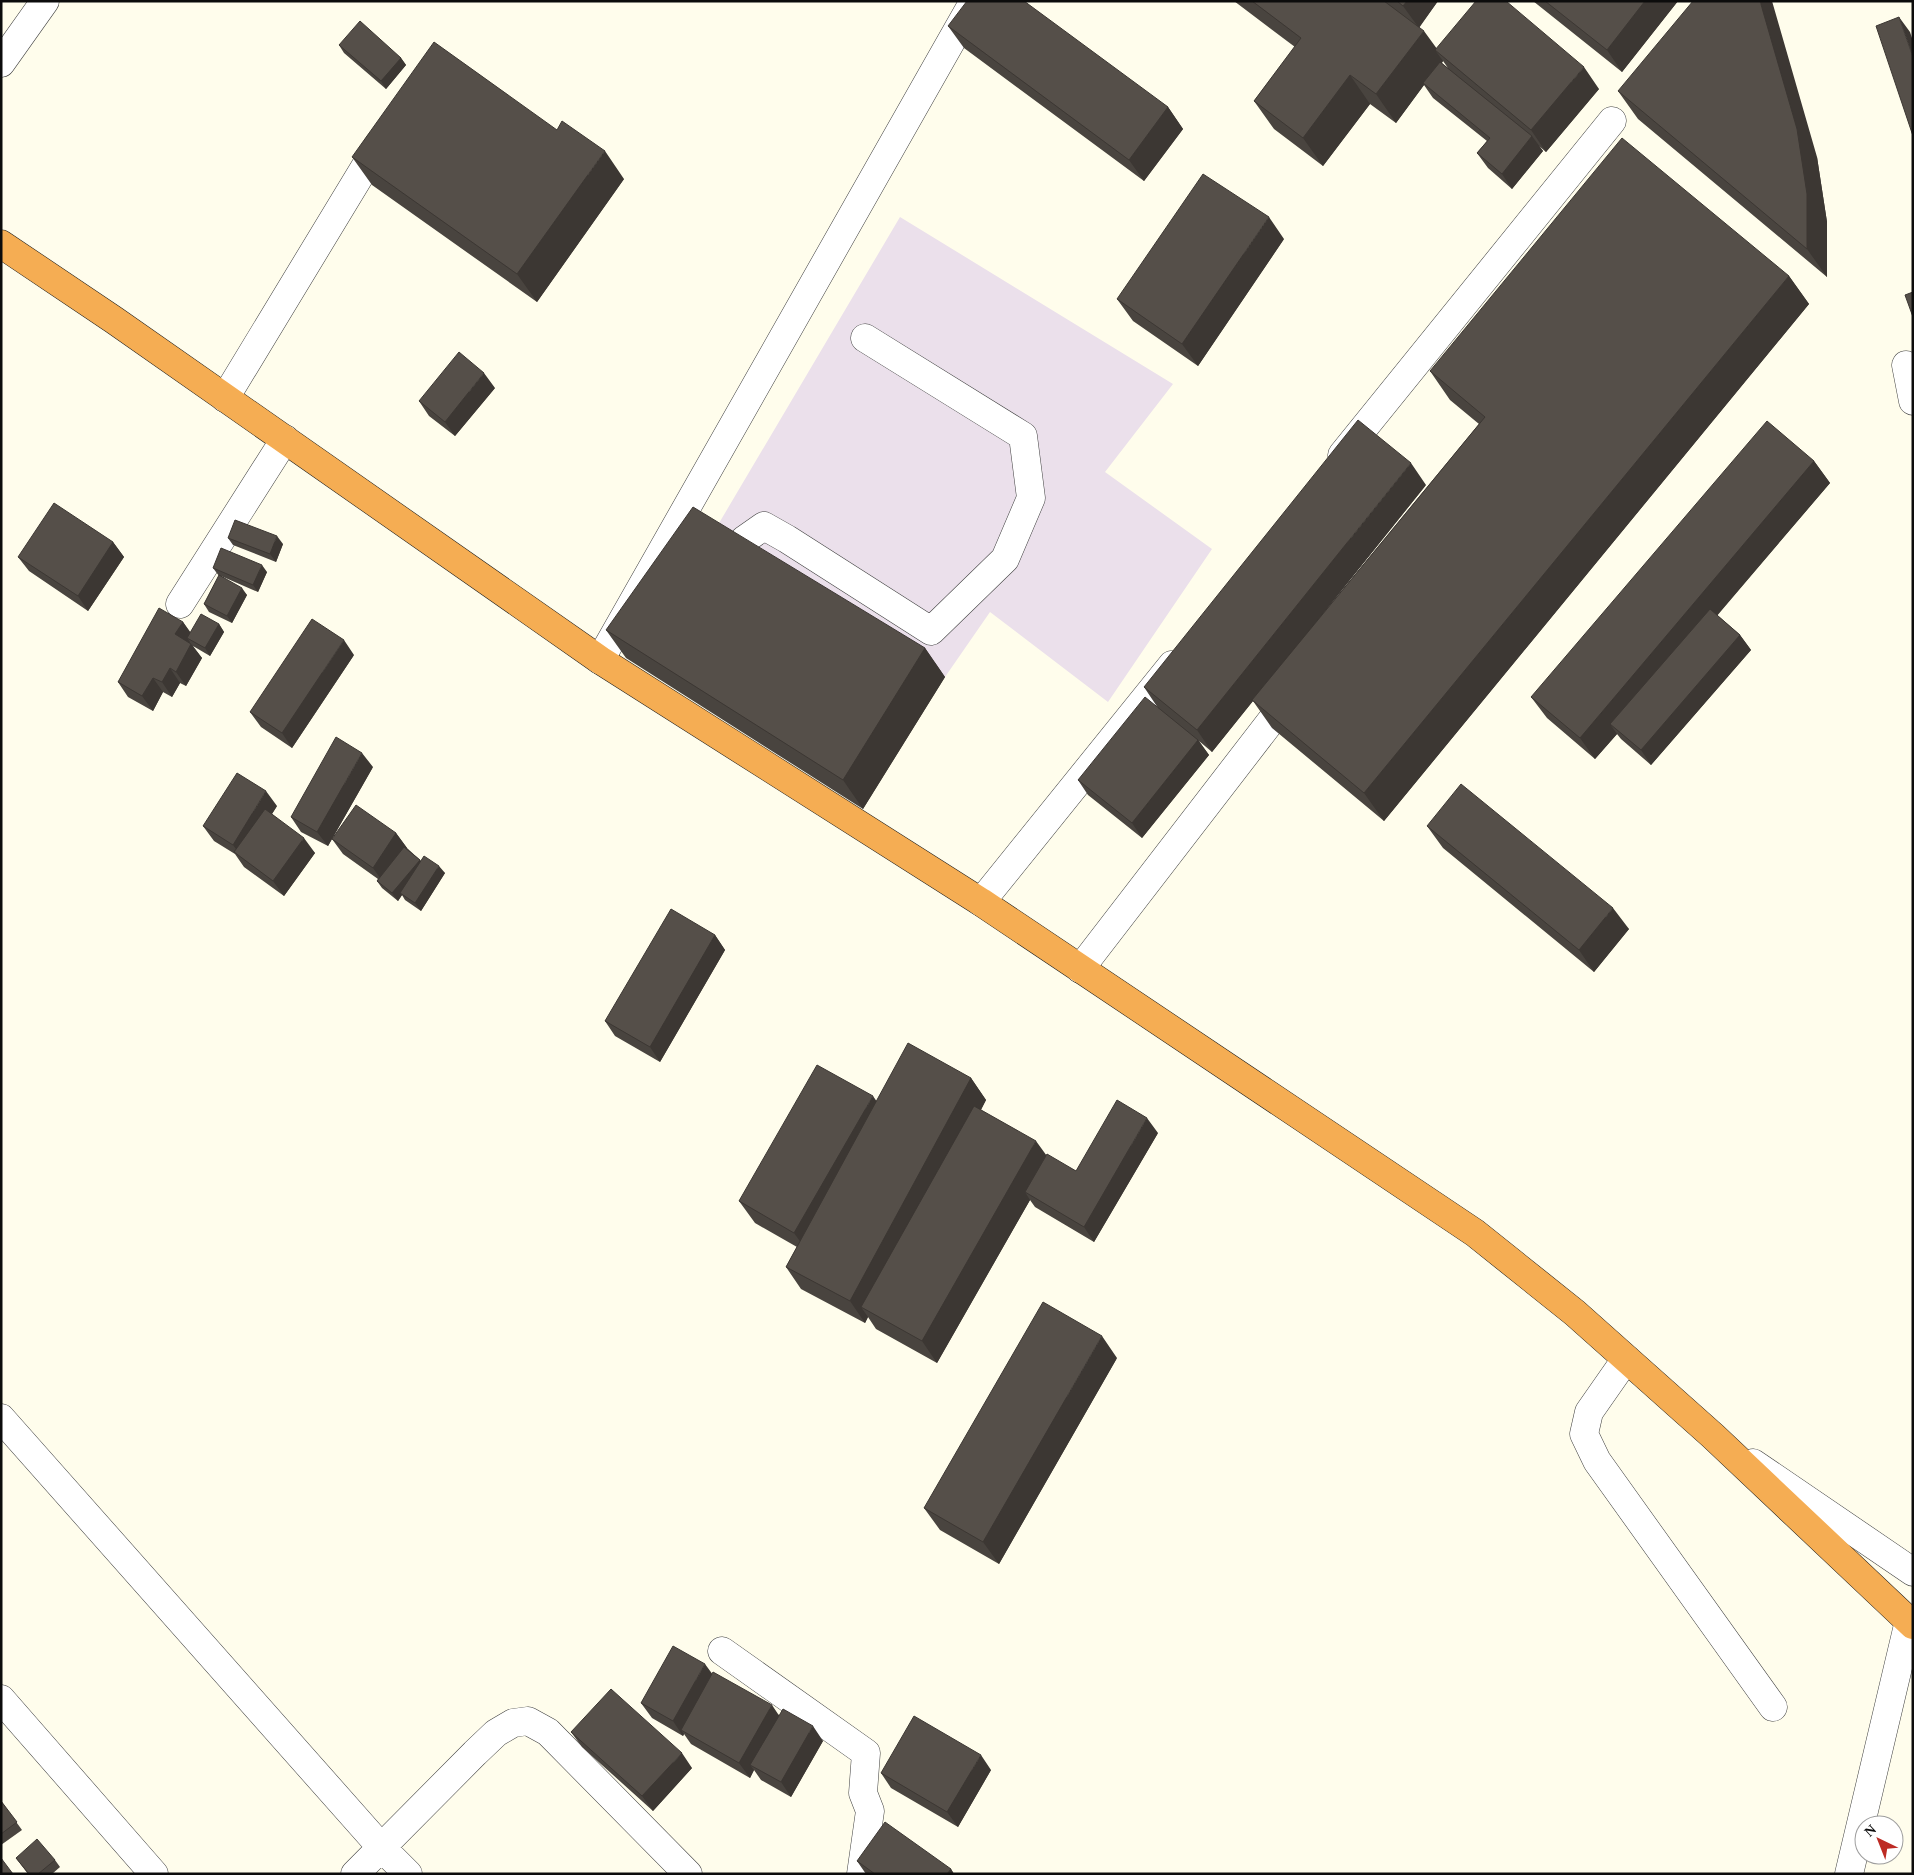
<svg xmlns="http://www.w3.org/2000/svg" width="1914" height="1875" font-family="Georgia,serif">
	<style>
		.industrial { fill: #ebe0eb }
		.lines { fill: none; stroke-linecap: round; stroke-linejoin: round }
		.minor-casing { stroke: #3f3f3f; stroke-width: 29 }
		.highway-casing { stroke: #1d1d1d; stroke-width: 29 }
		.minor { stroke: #fff; stroke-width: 28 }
		.highway { stroke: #f5ad53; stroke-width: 28 }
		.wall { fill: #49443f; fill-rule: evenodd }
		.shaded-wall { fill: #3c3733 }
		.building { fill: #554f49; stroke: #3c3733 }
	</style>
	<rect width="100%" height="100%" fill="#fffdec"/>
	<path class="industrial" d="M 900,217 L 1173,384 L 1105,472 L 1212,549 L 1108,702 L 990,612 L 945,677 L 712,535 Z"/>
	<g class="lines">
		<defs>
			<path id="minor" d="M 1,63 L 45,1
				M 1906,365 L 1913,401
				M 225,398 L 379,144
				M 1342,455 L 1612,121
				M 725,571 L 744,540 L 764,526 L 787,539 L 931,631 L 1005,559 L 1031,498 L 1023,436 L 865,338
				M 180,604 L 285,439
				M 600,660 L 974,1
				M 981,902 L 1172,665
				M 1080,969 L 1291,695
				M 1626,1359 L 1589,1412 L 1584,1434 L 1597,1461 L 1773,1707
				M 1,1418 L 381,1847 L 408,1874
				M 1753,1463 L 1913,1572
				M 722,1651 L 866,1753 L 863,1793 L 870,1811 L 861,1874
				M 1,1699 L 154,1874
				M 355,1874 L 475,1753 L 496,1733 L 513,1723 L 528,1721 L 548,1732 L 688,1874
				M 1849,1874 L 1909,1621"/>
			<path id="highway" d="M 1,244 L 114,320 L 600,660 L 981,902 L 1475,1233 L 1575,1313 L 1713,1436 L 1913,1625"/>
		</defs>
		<use href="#minor" class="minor-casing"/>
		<use href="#highway" class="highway-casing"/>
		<use href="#minor" class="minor"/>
		<use href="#highway" class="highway"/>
	</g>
	<path class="wall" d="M 1234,1 L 1438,1 L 1419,27 L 1436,49 L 1599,89 L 1546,152 L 1539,146 L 1543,151 L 1512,189 L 1488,168 L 1477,153 L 1487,141 L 1433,98 L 1424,85 L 1396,123 L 1370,104 L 1323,166 L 1274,129 L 1254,101 L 1295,47 ZM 1443,61 L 1448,68 L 1442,63 Z
		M 1533,1 L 1678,1 L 1622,72 Z
		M 948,26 L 1168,107 L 1183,129 L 1144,181 L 964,48 Z
		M 339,45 L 401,58 L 406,65 L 386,89 L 344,53 Z
		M 1618,91 L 1817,157 L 1827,222 L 1827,277 L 1638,119 Z
		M 352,157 L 624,179 L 537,302 L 372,185 Z
		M 1284,239 L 1198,366 L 1133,321 L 1117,299 Z
		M 1789,276 L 1809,304 L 1384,821 L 1272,728 L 1253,701 L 1212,752 L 1199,741 L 1209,755 L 1142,838 L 1088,795 L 1078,780 L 1158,708 L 1144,687 L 1426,485 L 1321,616 L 1479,424 L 1450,400 L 1430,371 Z
		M 495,388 L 455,436 L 429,416 L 419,401 Z
		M 1814,461 L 1830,483 L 1717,615 L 1740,635 L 1751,650 L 1651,765 L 1621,739 L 1617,734 L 1595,759 L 1547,718 L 1531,697 Z
		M 228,538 L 283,544 L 276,562 L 233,545 Z
		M 113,542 L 124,557 L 88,611 L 29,571 L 18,557 Z
		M 213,568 L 267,572 L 258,592 L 221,576 L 247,595 L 232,623 L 209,612 L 204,604 L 219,576 Z
		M 183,622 L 191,633 L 219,624 L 224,632 L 210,656 L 193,646 L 202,658 L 186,686 L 180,683 L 172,697 L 163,692 L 153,711 L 128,697 L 118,682 Z
		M 606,630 L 925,648 L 945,677 L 863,809 L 626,658 Z
		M 354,655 L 292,748 L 261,727 L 250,712 Z
		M 373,767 L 328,846 L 301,832 L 291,817 Z
		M 277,806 L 272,814 L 315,853 L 284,896 L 244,867 L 235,854 L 214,841 L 203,826 Z
		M 1427,826 L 1629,929 L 1594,972 L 1443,848 Z
		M 396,833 L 407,848 L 421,861 L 445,873 L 421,911 L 405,900 L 402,895 L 398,901 L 382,888 L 377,881 L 378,879 L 343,854 L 332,839 Z
		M 715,935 L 725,950 L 660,1062 L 615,1036 L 605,1021 Z
		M 971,1078 L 986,1100 L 981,1110 L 1046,1156 L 1076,1171 L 1158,1133 L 1094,1242 L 1035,1207 L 1030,1200 L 937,1363 L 876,1329 L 868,1317 L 865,1323 L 801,1289 L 786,1267 L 797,1247 L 755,1223 L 739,1201 L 876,1101 Z
		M 1117,1358 L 999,1564 L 940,1530 L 924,1508 Z
		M 712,1674 L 779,1715 L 823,1741 L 791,1797 L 761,1780 L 754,1770 L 750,1778 L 691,1744 L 684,1734 L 683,1736 L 652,1718 L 641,1703 Z
		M 571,1732 L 692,1768 L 653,1811 L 582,1747 Z
		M 991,1770 L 958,1827 L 891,1788 L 881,1773 Z
		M 1,1801 L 22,1830 L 1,1845 Z
		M 16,1858 L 55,1860 L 60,1867 L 52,1874 L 28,1874 Z
		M 857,1861 L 951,1869 L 954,1874 L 866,1874 Z"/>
	<path class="shaded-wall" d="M 1407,1 L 1438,1 L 1419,28 L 1403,6 Z
		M 1645,1 L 1678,1 L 1622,72 L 1607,50 Z
		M 1760,1 L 1772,1 L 1817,157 L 1827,222 L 1827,277 L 1807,249 Z
		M 1899,17 L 1910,32 L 1913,41 L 1913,57 Z
		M 1424,31 L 1440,53 L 1435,50 L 1443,61 L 1425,85 L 1423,83 L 1424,85 L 1396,123 L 1376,94 Z
		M 401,58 L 406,65 L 386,89 L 381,81 Z
		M 1584,67 L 1599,89 L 1546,152 L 1531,130 Z
		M 1350,75 L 1370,104 L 1323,166 L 1303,138 Z
		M 1168,107 L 1183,129 L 1144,181 L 1129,160 Z
		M 1532,136 L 1543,151 L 1512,189 L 1502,174 Z
		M 605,151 L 624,179 L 537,302 L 517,274 Z
		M 1269,217 L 1284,239 L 1198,366 L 1182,344 Z
		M 1789,276 L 1809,304 L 1384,821 L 1364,793 Z
		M 484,373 L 495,388 L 455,436 L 445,422 Z
		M 1814,461 L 1830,483 L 1619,731 L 1610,724 L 1617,734 L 1595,759 L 1580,738 Z
		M 1411,463 L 1426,485 L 1212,752 L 1197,730 Z
		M 277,536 L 283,544 L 276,562 L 270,554 Z
		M 113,542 L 124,557 L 88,611 L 78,596 Z
		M 262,565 L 267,572 L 258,592 L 253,585 Z
		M 242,588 L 247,595 L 232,623 L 227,616 Z
		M 183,622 L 193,637 L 187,638 L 190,642 L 186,649 L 175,634 Z
		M 219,624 L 224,632 L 210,656 L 205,648 Z
		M 1740,635 L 1751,650 L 1651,765 L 1641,750 Z
		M 344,640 L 354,655 L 292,748 L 282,733 Z
		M 191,644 L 202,658 L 186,686 L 176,672 Z
		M 925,648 L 945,677 L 863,809 L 843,780 Z
		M 170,668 L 180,683 L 172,697 L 162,682 Z
		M 153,678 L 163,692 L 153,711 L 142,696 Z
		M 1198,740 L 1209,755 L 1142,838 L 1132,823 Z
		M 362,753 L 373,767 L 328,846 L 317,832 Z
		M 266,791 L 277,806 L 243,859 L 233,845 Z
		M 396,833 L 407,848 L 383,882 L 373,868 Z
		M 304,838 L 315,853 L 284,896 L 273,881 Z
		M 420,860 L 425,867 L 400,893 L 402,895 L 398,901 L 392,893 Z
		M 439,866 L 445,873 L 421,911 L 415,903 Z
		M 1613,908 L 1629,929 L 1594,972 L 1579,950 Z
		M 715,935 L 725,950 L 660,1062 L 650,1047 Z
		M 971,1078 L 986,1100 L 871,1312 L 861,1307 L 868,1317 L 865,1323 L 850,1301 Z
		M 873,1096 L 888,1118 L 810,1255 L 794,1233 Z
		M 1147,1118 L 1158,1133 L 1094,1242 L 1084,1227 Z
		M 1036,1141 L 1052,1163 L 1025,1192 L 1030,1200 L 937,1363 L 922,1341 Z
		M 1102,1336 L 1117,1358 L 999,1564 L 983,1542 Z
		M 705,1664 L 716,1679 L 681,1730 L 684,1734 L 683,1736 L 673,1721 Z
		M 772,1705 L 782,1720 L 750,1765 L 754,1770 L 750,1778 L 739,1763 Z
		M 813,1726 L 823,1741 L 791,1797 L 781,1782 Z
		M 682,1753 L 692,1768 L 653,1811 L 642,1796 Z
		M 981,1755 L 991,1770 L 958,1827 L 947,1812 Z
		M 951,1869 L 954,1874 L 947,1874 Z"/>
	<path class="building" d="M 967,1 L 1024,1 L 1168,107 L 1129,160 L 948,26 Z
		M 1252,1 L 1384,1 L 1424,31 L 1376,94 L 1350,75 L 1303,138 L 1254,101 L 1301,38 Z
		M 1397,1 L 1407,1 L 1403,6 Z
		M 1476,1 L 1506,1 L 1584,67 L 1531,130 L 1435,50 Z
		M 1545,1 L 1645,1 L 1607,50 Z
		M 1693,1 L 1760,1 L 1797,129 L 1807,194 L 1807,249 L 1618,91 Z
		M 1899,17 L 1913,57 L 1913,136 L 1876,26 Z
		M 360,21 L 401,58 L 381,81 L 339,45 Z
		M 434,42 L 557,130 L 562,121 L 605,151 L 517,274 L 352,157 Z
		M 1440,62 L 1532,136 L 1502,174 L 1477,153 L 1490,138 L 1423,83 Z
		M 1622,138 L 1789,276 L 1364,793 L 1252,700 L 1485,417 L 1430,371 Z
		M 1203,174 L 1269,217 L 1182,344 L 1117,299 Z
		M 1913,292 L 1913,317 L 1905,295 Z
		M 459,352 L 484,373 L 445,422 L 419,401 Z
		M 1358,420 L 1411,463 L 1197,730 L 1144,687 Z
		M 1767,421 L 1814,461 L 1580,738 L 1531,697 Z
		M 54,503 L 113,542 L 78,596 L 18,557 Z
		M 693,507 L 925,648 L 843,780 L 606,630 Z
		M 235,520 L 277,536 L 270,554 L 228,538 Z
		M 221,548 L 262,565 L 253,585 L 213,568 Z
		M 219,575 L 242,588 L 227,616 L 204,604 Z
		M 159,608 L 183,622 L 175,634 L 191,644 L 176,672 L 170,668 L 162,682 L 153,678 L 142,696 L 118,682 Z
		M 1710,609 L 1740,635 L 1641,750 L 1610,724 Z
		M 201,614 L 219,624 L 205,648 L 187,638 Z
		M 312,619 L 344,640 L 282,733 L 250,712 Z
		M 1145,697 L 1198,740 L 1132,823 L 1078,780 Z
		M 336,737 L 362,753 L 317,832 L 291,817 Z
		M 237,773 L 266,791 L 233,845 L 203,826 Z
		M 1461,784 L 1613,908 L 1579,950 L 1427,826 Z
		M 356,805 L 396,833 L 373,868 L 332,839 Z
		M 265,809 L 304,838 L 273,881 L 234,852 Z
		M 404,847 L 420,860 L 392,893 L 377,881 Z
		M 424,856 L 439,866 L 415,903 L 400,893 Z
		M 671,909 L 715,935 L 650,1047 L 605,1021 Z
		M 908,1043 L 971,1078 L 850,1301 L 786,1267 Z
		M 817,1065 L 873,1096 L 794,1233 L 739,1201 Z
		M 1117,1100 L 1147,1118 L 1084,1227 L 1025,1192 L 1047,1154 L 1076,1171 Z
		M 974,1106 L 1036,1141 L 922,1341 L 861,1307 Z
		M 1043,1302 L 1102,1336 L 983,1542 L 924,1508 Z
		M 673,1646 L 705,1664 L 673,1721 L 641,1703 Z
		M 713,1672 L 772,1705 L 739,1763 L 681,1730 Z
		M 611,1689 L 682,1753 L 642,1796 L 571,1732 Z
		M 783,1709 L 813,1726 L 781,1782 L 750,1765 Z
		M 914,1716 L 981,1755 L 947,1812 L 881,1773 Z
		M 1,1801 L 17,1822 L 1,1834 Z
		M 885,1822 L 951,1869 L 947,1874 L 875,1874 L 857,1861 Z
		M 37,1839 L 55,1860 L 38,1874 L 29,1874 L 16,1858 Z
		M 1,1858 L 13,1874 L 1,1874 Z"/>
	<rect width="1914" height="1875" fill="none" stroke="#0c0c0c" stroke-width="5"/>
	<g transform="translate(1879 1840) rotate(317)"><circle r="24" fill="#ffffff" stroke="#9e9e9e"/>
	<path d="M0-4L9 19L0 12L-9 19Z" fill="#bd2b24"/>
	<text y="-8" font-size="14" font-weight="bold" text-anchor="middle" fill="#0c0c0c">N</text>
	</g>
</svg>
